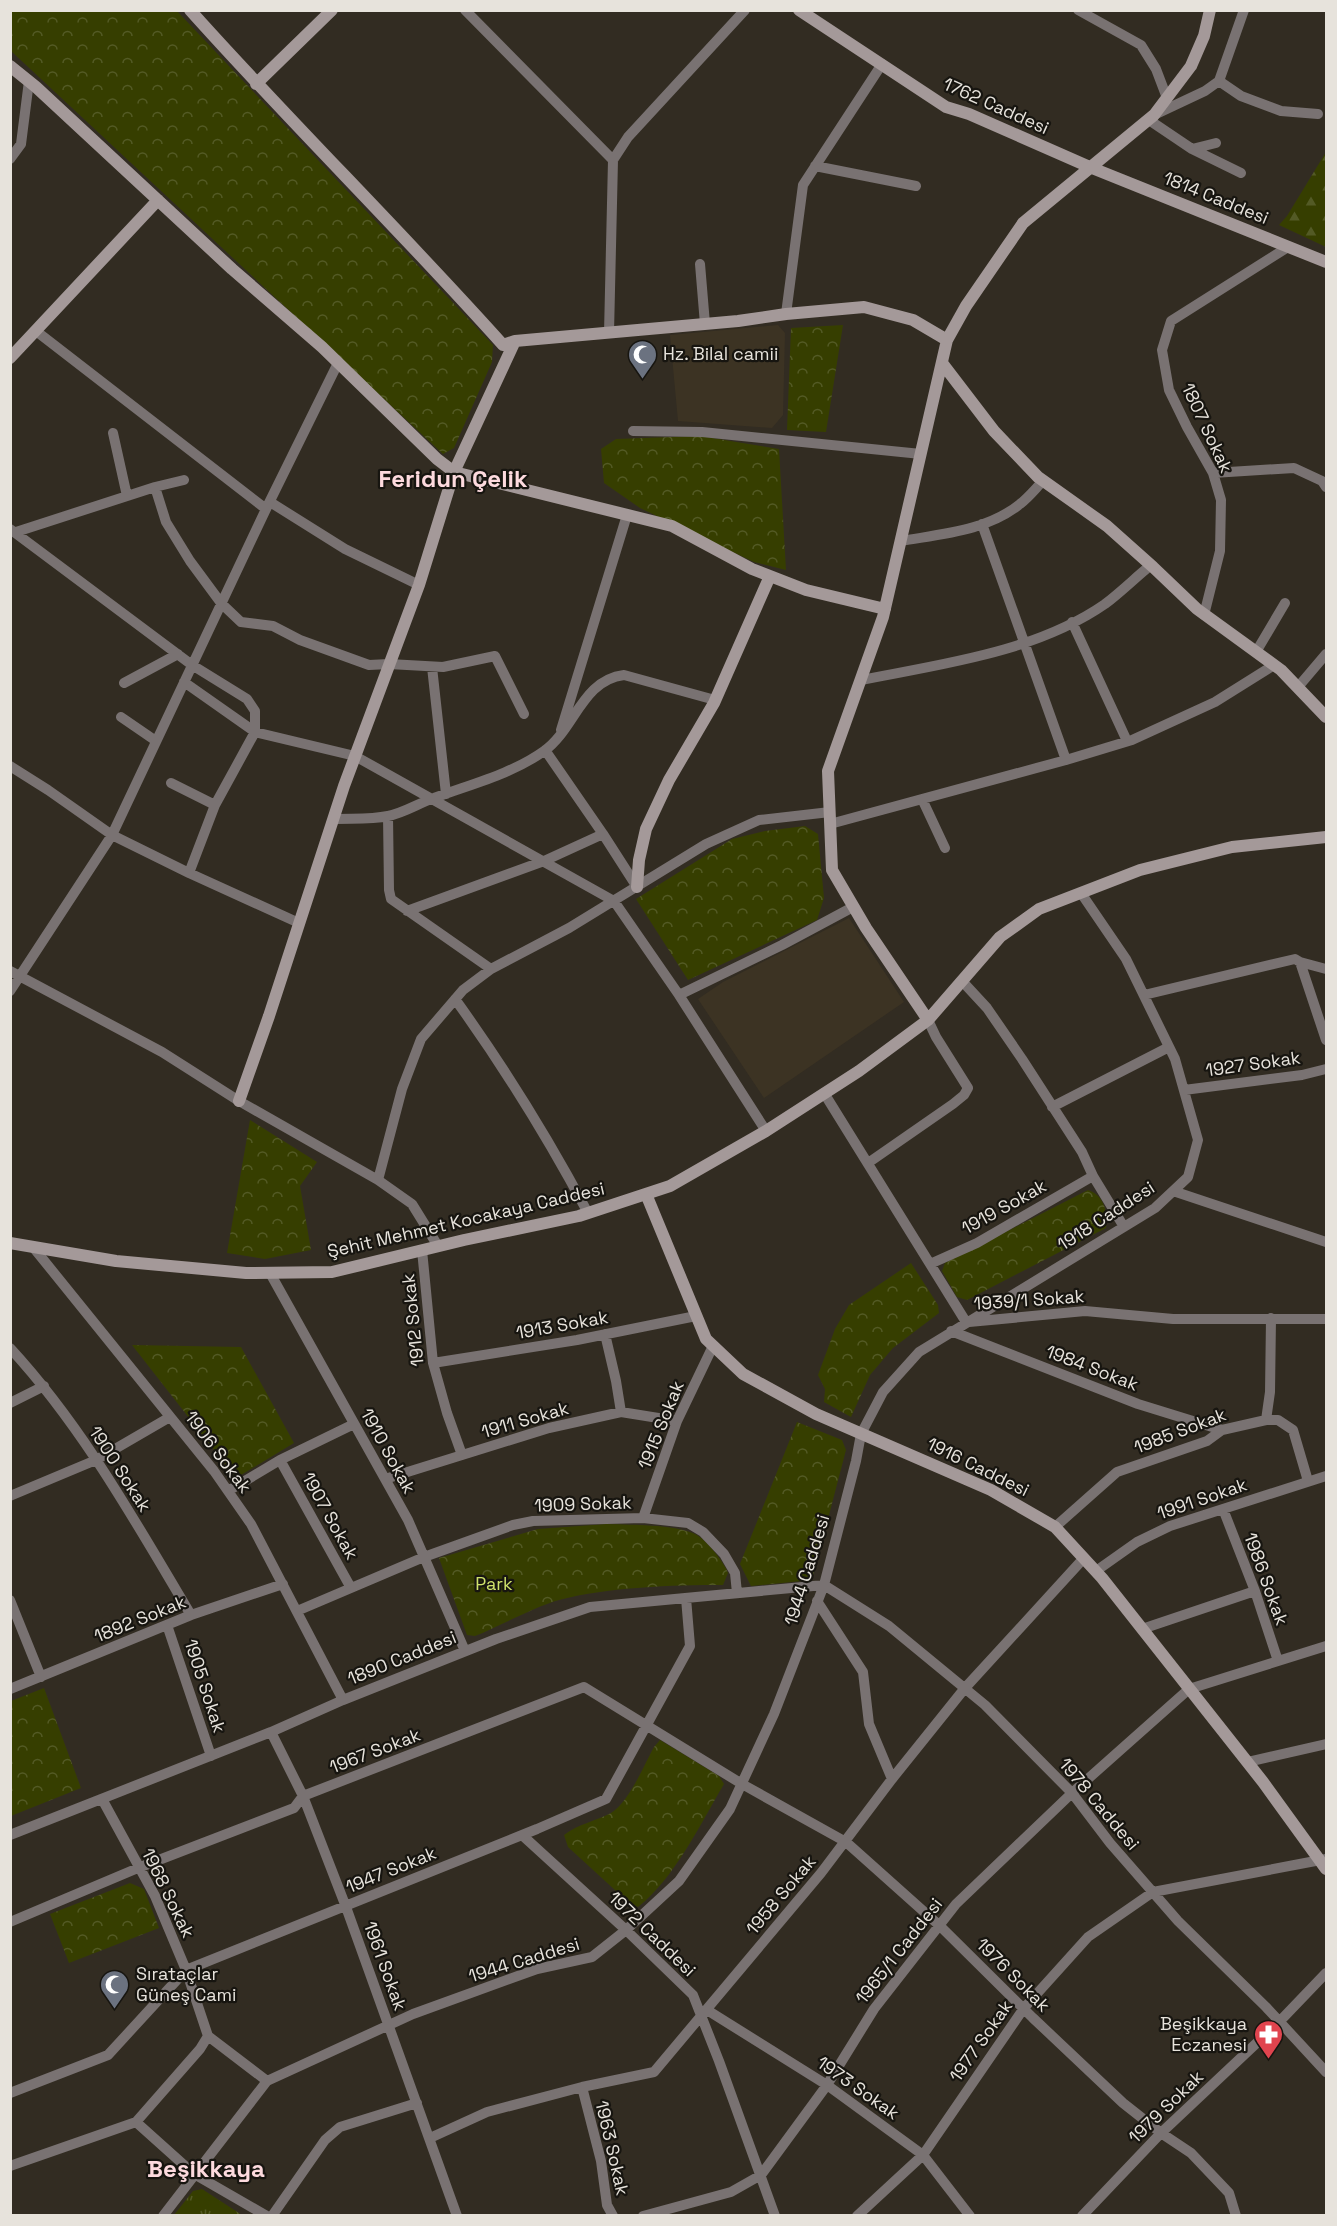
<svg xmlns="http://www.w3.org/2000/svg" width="1337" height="2226" font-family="'Space Grotesk',sans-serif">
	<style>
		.education { fill: #3c3323 }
		.grass { fill: url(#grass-tufts) }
		.forest { fill: url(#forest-firs) }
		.park { fill: url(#park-crowns) }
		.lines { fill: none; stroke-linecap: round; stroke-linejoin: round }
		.street { stroke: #797272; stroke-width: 10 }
		.secondary { stroke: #a49999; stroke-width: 12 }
		.labels { text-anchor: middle; stroke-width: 4.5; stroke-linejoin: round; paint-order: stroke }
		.street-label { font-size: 18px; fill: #e7e3dc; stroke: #171510 }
		.poi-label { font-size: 18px; fill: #e7e3dc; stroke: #171510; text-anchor: start }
		.park-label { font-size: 18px; fill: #cfe26b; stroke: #171510 }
		.district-label { font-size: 24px; font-weight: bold; fill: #fddade; stroke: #171510 }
	</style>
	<defs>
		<pattern id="grass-tufts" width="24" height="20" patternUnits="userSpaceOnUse" patternTransform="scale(1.5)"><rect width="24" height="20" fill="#363e00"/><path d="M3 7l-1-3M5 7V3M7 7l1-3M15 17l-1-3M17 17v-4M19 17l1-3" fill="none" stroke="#535a25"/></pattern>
		<pattern id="forest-firs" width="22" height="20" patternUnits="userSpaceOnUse" patternTransform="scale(1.5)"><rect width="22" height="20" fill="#363e00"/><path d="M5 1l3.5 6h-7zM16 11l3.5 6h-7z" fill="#535a25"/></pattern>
		<pattern id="park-crowns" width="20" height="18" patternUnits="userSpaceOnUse" patternTransform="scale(1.5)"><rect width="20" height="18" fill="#363e00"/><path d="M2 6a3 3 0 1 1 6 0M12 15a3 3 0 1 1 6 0" fill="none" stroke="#535a25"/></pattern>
	</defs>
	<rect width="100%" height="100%" fill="#322c22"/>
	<path class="education" d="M 778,325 L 785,333 L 783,415 L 772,428 L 678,421 L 670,335 Z
		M 849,918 L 904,1002 L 764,1098 L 698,999 L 723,982 Z"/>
	<path class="grass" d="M 202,2189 L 242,2215 L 174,2215 L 193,2191 Z"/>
	<path class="forest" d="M 1326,152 L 1326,247 L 1279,225 L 1287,216 Z"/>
	<path class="park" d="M 10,11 L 177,11 L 493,345 L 492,362 L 454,448 L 443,454 L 11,51 Z
		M 843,325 L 826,432 L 787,430 L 791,328 Z
		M 700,436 L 779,449 L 786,570 L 754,562 L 640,508 L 604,483 L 601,449 L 616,439 Z
		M 805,826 L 818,834 L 824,898 L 817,920 L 688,980 L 636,899 L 732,839 L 765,831 Z
		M 250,1120 L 317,1162 L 300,1186 L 311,1250 L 265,1259 L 227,1253 Z
		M 1088,1190 C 1104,1195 1108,1212 1106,1228 L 967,1300 L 957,1297 L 942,1271 L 945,1263 Z
		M 911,1263 L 938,1305 L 939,1313 L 893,1348 L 870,1375 L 851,1417 L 824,1402 L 825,1389 L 818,1375 L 835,1329 L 849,1305 Z
		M 132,1345 L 241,1347 L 294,1443 L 236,1478 Z
		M 797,1422 L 842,1440 L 846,1450 L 812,1580 L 751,1586 L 740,1564 Z
		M 607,1524 C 631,1525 673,1524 695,1534 C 706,1539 724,1562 728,1573 L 723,1585 C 672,1585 609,1587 559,1600 C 534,1607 500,1626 475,1636 L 467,1635 L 439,1558 L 538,1529 Z
		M 44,1688 L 81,1788 L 11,1816 L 11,1701 Z
		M 660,1740 L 719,1776 L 724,1784 C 701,1823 674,1879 638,1907 L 628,1902 L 568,1847 L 564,1835 C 578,1824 596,1821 611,1813 C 629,1802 644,1765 654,1747 Z
		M 130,1883 L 144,1889 L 159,1928 L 69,1963 L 50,1914 Z"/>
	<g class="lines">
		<path class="street" d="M 465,10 L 613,160
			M 1078,10 L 1141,45 L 1156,69 L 1167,98
			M 1219,81 L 1241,96 L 1281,111 L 1318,114
			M 1154,115 L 1205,91 L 1219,81 L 1244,10
			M 1149,120 L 1192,149 L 1241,173
			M 1192,149 L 1216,143
			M 10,159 L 21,144 L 29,81
			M 815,166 L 916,186
			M 700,264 L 705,324
			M 786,314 L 803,185 L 882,64
			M 36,331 L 266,509
			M 609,333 L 613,160 L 628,137 L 745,10
			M 633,431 L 702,432 L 921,454
			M 113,433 L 127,496
			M 1213,473 L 1294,468 L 1322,481 L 1326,487
			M 155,487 L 166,522 L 190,561 L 221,603 L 241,622 L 273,626 L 300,640 L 369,665 L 389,664 L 443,667 L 495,656 L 524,714
			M 270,502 L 345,549 L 419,585
			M 982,524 L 1066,760
			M 10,529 L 192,665 L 247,699 L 255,711 L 255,732 L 215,805 L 189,873
			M 16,532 L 155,487 L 184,480
			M 901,541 C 941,534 987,531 1020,504 C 1029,497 1036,488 1043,481
			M 1204,615 L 1220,551 L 1221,500 L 1213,473 L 1187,427 L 1169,390 L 1162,350 L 1171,321 L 1288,247
			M 1072,622 L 1127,741
			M 1256,652 L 1285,603
			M 432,667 L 446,794
			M 861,680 C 942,664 1036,652 1105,604 C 1121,592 1136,577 1151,565
			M 184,682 L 255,732 L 355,756 L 614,901 L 679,995 L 766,1131
			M 124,683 L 178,654
			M 1298,687 L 1326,654
			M 121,717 L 156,741
			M 561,730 L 627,515
			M 545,750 L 603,834 L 637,887
			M 10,766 L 48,790 L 112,835 L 189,873 L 299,923
			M 171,783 L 215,805
			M 922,799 L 945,848
			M 388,816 L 389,890 L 391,899 L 491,969
			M 333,819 C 351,818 370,820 388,816 C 404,813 419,803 434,798 C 471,784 512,774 544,751 C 575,729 582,680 624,675 L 715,700
			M 830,824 L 1066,760 L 1132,740 L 1215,702 L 1274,665
			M 407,911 L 544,861 L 603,834
			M 1300,962 L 1326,969
			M 10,971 L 162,1052 L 239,1101 L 378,1180 L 412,1204 L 438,1246
			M 962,981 L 987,1008 L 1022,1059 L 1082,1152 L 1093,1176 L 1124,1227
			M 10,991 L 112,835 L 266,509 L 338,363
			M 679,995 L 782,945 L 853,907
			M 1144,995 L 1295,959 L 1300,962 L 1326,1040
			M 455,999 C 504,1067 548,1138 588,1213
			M 1184,1090 L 1302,1075 L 1326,1069
			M 824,1093 L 966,1322
			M 1052,1107 L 1169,1047
			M 868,1163 L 953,1104 L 964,1095 L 968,1088 L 936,1037 L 928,1020
			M 378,1180 L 402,1089 L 421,1039 L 463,990 L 491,969 L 569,928 L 706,844 L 759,820 L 830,812
			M 1173,1191 L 1326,1242
			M 33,1247 L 214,1471 L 251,1524 L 343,1700
			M 422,1250 L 433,1363 L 447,1413 L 462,1455
			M 930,1264 L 977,1243 L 1093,1176
			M 270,1273 L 408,1520 L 465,1651
			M 969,1322 L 1085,1311 L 1173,1319 L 1326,1319
			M 951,1331 L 1138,1404 L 1222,1430
			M 605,1334 L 616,1381 L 621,1412
			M 10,1348 C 83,1427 136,1523 191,1615
			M 433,1363 L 577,1340 L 696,1316
			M 10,1403 L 44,1386
			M 1266,1420 L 1270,1392 L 1271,1318
			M 280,1460 L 351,1588
			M 385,1479 L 549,1428 L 621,1412 L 677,1421
			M 228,1491 L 280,1460 L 354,1424
			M 10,1496 L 96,1460 L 170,1417
			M 1223,1509 L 1255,1591 L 1278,1661
			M 643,1518 L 677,1421 L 713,1346
			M 1055,1527 L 1117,1472 L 1207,1441 L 1222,1430 L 1266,1420 L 1278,1420 L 1293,1430 L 1308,1481
			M 1096,1571 L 1137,1542 L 1170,1526 L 1326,1476
			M 10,1600 L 41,1677
			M 817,1601 L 863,1672 L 869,1724 L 892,1779
			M 297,1611 L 424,1557 L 513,1525 L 533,1521 L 643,1518 L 688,1523 L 703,1532 L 724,1554 L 735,1573 L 737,1593
			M 167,1625 L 211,1756
			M 1142,1629 L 1255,1591
			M 10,1689 L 191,1615 L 283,1584
			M 271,1732 L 303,1796 L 346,1907 L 457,2216
			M 1247,1762 L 1326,1744
			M 102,1799 L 155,1896 L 186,1970 L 208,2036 L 267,2081
			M 10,1835 L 271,1732 L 343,1700 L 496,1639 L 590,1607 L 824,1585 L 889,1626 L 985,1705 L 1072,1793 L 1110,1843 L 1178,1921 L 1266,2007 L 1326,2072
			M 522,1835 L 626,1930 L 693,1995 L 719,2061 L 775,2216
			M 10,1922 L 138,1868 L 294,1808 L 303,1796 L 584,1687 L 742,1784 L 846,1842 L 940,1926 L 1033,2018 L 1123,2103 L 1161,2133 L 1191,2153 L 1229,2193 L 1236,2216
			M 707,2010 L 827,2085 L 923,2155 L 970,2216
			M 582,2087 L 601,2161 L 607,2205 L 613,2216
			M 10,2093 L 108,2055 L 186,1970 L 537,1829 L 606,1799 L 690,1646 L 686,1598
			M 136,2122 L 194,2174 L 267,2216
			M 430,2138 L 487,2112 L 582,2087 L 654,2072 L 821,1873 L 892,1779 L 965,1688 L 1084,1558
			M 10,2166 L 136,2122 L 200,2049 L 208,2036
			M 163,2216 L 267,2081 L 413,2014 L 537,1969 L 592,1957 L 626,1930 L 679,1881 L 730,1809 L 774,1714 L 824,1585 L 856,1461 L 861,1434 L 883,1392 L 919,1352 L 1155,1208 L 1188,1177 L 1198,1140 L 1175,1059 L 1126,959 L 1081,893
			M 272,2216 L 325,2140 L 340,2127 L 417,2103
			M 643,2216 L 731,2192 L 761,2175 L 827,2085 L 874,2009 L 956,1904 L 1072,1793 L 1189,1689 L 1326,1646
			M 857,2216 L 923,2155 L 1024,2008 L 1088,1937 L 1153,1892 L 1326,1859
			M 1082,2216 L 1161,2133 L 1280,2021 L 1326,1973"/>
		<path class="secondary" d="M 190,10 C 292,124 401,231 503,345 L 515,341 L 738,321 L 786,314 L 864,307 L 913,320 L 947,340
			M 799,10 L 946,107 L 969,114 L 1092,168 L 1326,262
			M 10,66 L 36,87 L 232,269 L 322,347 L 437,459 L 454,472 L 672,526 L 752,569 L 806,590 L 885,609
			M 256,84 L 332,10
			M 10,358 L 158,200
			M 942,363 L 994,431 L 1038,477 L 1107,526 L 1153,567 L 1197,609 L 1281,670 L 1326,717
			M 637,887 L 639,860 L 646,829 L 669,780 L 714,703 L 770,576
			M 928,1020 L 866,928 L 832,870 L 828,771 L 883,617 L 947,340 L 966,306 L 1023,223 L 1154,115 L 1191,66 L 1204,36 L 1210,10
			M 239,1101 L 269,1016 L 344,786 L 419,585 L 454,472 L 515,341
			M 646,1194 L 706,1339 L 743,1374 L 816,1414 L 991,1490 L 1055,1527 L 1102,1578 L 1263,1782 L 1326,1869
			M 10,1243 L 116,1261 L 246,1273 L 332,1272 L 464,1240 L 579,1216 L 670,1186 L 766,1131 L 859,1071 L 928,1020 L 1000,937 L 1039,909 L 1140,870 L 1232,847 L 1326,837"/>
	</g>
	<defs>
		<symbol id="mosque-pin" viewBox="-11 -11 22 30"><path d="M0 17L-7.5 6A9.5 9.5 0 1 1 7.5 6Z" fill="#6b7280" stroke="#171510"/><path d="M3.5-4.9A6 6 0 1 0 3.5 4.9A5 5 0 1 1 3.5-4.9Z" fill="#fff"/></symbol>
		<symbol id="pharmacy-pin" viewBox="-11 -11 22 30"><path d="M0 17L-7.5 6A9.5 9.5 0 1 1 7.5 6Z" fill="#e0444e" stroke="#171510"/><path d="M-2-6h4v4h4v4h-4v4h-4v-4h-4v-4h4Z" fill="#fff"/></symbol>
	</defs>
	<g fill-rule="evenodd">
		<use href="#mosque-pin" x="626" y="338" width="33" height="45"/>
		<use href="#mosque-pin" x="98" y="1968" width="33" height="45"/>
		<use href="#pharmacy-pin" x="1252" y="2018" width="33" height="45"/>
	</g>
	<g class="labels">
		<g class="street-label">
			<text transform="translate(996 106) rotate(24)" y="6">1762 Caddesi</text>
			<text transform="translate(1216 198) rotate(22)" y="6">1814 Caddesi</text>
			<text transform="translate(1207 428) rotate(65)" y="6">1807 Sokak</text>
			<text transform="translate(1253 1064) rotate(-8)" y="6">1927 Sokak</text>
			<text transform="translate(1004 1207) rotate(-29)" y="6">1919 Sokak</text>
			<text transform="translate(1106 1216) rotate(-33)" y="6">1918 Caddesi</text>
			<text transform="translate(466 1220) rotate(-13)" y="6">Şehit Mehmet Kocakaya Caddesi</text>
			<text transform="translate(1029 1300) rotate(-4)" y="6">1939/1 Sokak</text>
			<text transform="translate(413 1320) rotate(-96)" y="6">1912 Sokak</text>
			<text transform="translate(562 1325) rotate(-10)" y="6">1913 Sokak</text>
			<text transform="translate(1092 1368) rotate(21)" y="6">1984 Sokak</text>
			<text transform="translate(525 1420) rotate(-16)" y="6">1911 Sokak</text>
			<text transform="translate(661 1425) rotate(-68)" y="6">1915 Sokak</text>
			<text transform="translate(1180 1431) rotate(-21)" y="6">1985 Sokak</text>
			<text transform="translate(388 1451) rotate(61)" y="6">1910 Sokak</text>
			<text transform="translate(218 1452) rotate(53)" y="6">1906 Sokak</text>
			<text transform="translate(978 1467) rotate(26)" y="6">1916 Caddesi</text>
			<text transform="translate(120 1469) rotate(57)" y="6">1900 Sokak</text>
			<text transform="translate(1202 1499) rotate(-19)" y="6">1991 Sokak</text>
			<text transform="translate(583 1504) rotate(-2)" y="6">1909 Sokak</text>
			<text transform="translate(330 1516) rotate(61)" y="6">1907 Sokak</text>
			<text transform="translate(807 1570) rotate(-73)" y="6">1944 Caddesi</text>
			<text transform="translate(1266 1579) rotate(70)" y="6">1986 Sokak</text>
			<text transform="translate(140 1619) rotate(-22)" y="6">1892 Sokak</text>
			<text transform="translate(402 1658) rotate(-22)" y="6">1890 Caddesi</text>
			<text transform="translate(205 1686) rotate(72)" y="6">1905 Sokak</text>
			<text transform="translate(375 1751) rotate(-21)" y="6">1967 Sokak</text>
			<text transform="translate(1099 1804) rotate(50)" y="6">1978 Caddesi</text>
			<text transform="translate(391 1870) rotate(-22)" y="6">1947 Sokak</text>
			<text transform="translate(168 1893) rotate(64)" y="6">1968 Sokak</text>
			<text transform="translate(781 1895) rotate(-50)" y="6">1958 Sokak</text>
			<text transform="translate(652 1934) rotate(44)" y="6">1972 Caddesi</text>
			<text transform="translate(899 1951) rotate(-52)" y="6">1965/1 Caddesi</text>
			<text transform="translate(524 1960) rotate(-17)" y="6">1944 Caddesi</text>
			<text transform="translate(385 1966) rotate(70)" y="6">1961 Sokak</text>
			<text transform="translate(1013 1975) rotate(45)" y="6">1976 Sokak</text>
			<text transform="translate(981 2041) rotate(-55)" y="6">1977 Sokak</text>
			<text transform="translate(858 2088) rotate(35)" y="6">1973 Sokak</text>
			<text transform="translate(1166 2107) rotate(-44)" y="6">1979 Sokak</text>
			<text transform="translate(612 2148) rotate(77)" y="6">1963 Sokak</text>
		</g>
		<g class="poi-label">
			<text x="663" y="360">Hz. Bilal camii</text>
			<text x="136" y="1980">Sırataçlar<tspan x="136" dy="21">Güneş Cami</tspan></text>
			<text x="1247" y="2030" text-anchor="end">Beşikkaya<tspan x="1247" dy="21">Eczanesi</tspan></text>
		</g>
		<g class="park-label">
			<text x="494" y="1590">Park</text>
		</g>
		<g class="district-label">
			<text x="453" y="487">Feridun Çelik</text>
			<text x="206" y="2177">Beşikkaya</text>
		</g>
	</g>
	<rect width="1337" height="2226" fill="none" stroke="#e7e3dc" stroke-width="24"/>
</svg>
